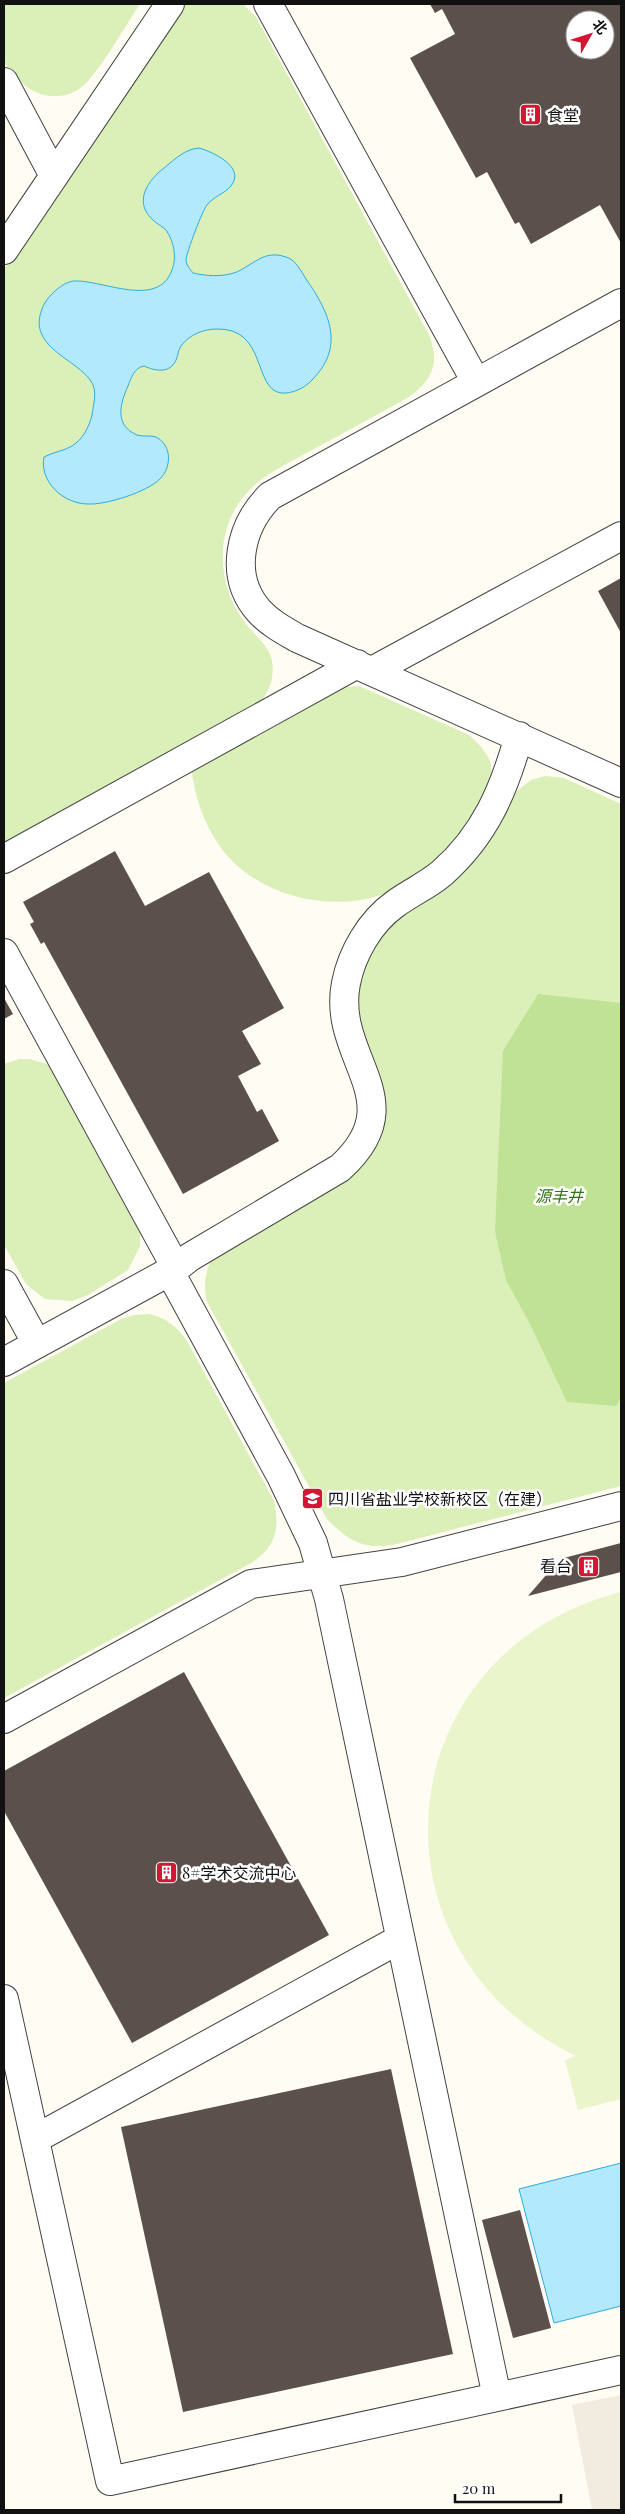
<svg xmlns="http://www.w3.org/2000/svg" width="625" height="2514" font-family="'Playfair Display','Noto Sans SC',serif">
	<style>
		.green { fill: #dbefb8 }
		.forest { fill: #c0e295 }
		.pitch { fill: #ebf5cb }
		.plaza { fill: #f2ebe0 }
		.water { fill: #b2e9fd; stroke: #30abdd }
		.building { fill: #5b504b; fill-rule: evenodd }
		.lines { fill: none; stroke-linecap: round; stroke-linejoin: round }
		.minor-casing { stroke: #444; stroke-width: 30 }
		.minor { stroke: #fff; stroke-width: 28 }
		.labels { text-anchor: middle; stroke-width: 5; stroke-linejoin: round; paint-order: stroke }
		.poi-label { font-size: 16px; fill: #111; stroke: #fff; text-anchor: start }
		.park-label { font-size: 16px; font-style: italic; fill: #347217; stroke: #fff }
	</style>
	<rect width="100%" height="100%" fill="#fffcf4"/>
	<path class="green" d="M 4,4 L 140,4 C 125,26 106,61 88,81 C 68,103 39,100 18,80 C 12,74 5,66 4,58 C 1,41 4,21 4,4 Z
		M 186,4 L 243,4 L 256,17 L 429,335 C 440,363 433,379 409,397 C 377,415 345,432 312,450 C 289,463 263,474 246,494 C 213,531 217,587 246,624 C 255,636 269,645 272,661 C 275,677 269,691 260,704 L 4,847 L 4,269 L 172,16 Z
		M 359,686 L 469,735 C 500,763 495,773 478,807 C 463,839 445,857 415,876 C 408,880 401,886 393,890 C 337,916 258,898 221,848 C 203,823 195,797 191,767 L 329,692 L 345,687 Z
		M 545,776 L 564,778 L 621,804 L 621,1486 L 393,1545 C 361,1549 349,1541 327,1519 L 207,1302 C 203,1284 205,1274 212,1257 L 368,1156 L 356,1013 L 361,969 L 376,937 L 498,822 L 517,791 L 531,780 Z
		M 19,1059 L 30,1059 L 53,1066 L 140,1229 L 140,1246 L 128,1270 L 88,1295 L 72,1301 L 45,1299 L 26,1284 L 4,1245 L 4,1064 Z
		M 149,1314 C 166,1318 177,1326 187,1341 L 274,1501 C 280,1528 276,1546 253,1562 L 4,1698 L 4,1383 L 121,1319 L 134,1315 Z"/>
	<path class="forest" d="M 538,994 L 621,1003 L 621,1398 L 616,1406 L 567,1402 L 530,1324 L 506,1280 L 495,1231 L 503,1051 Z"/>
	<path class="pitch" d="M 621,1592 L 621,2099 L 578,2110 L 565,2060 L 576,2056 C 359,1951 386,1652 621,1592 Z"/>
	<path class="plaza" d="M 621,2395 L 621,2510 L 592,2510 L 572,2405 Z"/>
	<path class="water" d="M 199,148 C 213,152 246,167 231,186 C 224,194 213,197 207,205 C 202,211 187,252 186,259 C 186,265 190,269 193,273 C 206,276 221,277 234,273 C 253,266 263,249 286,257 C 295,259 301,271 306,279 C 330,313 345,347 312,380 C 305,388 292,394 281,393 C 253,389 267,328 217,329 C 203,329 189,335 181,346 C 178,350 178,356 176,360 C 170,374 155,371 144,366 C 134,368 131,378 128,386 C 120,404 114,425 137,435 C 143,437 151,435 156,437 C 173,446 171,468 160,479 C 147,492 106,505 88,504 C 64,504 39,482 44,457 C 53,452 64,451 72,446 C 83,439 89,427 92,415 C 93,406 97,394 93,385 C 82,360 26,349 42,309 C 46,297 63,281 75,281 C 103,280 158,309 172,270 C 177,258 174,241 166,230 C 162,226 155,223 151,218 C 134,201 148,180 164,168 C 175,159 185,149 199,148 Z
		M 621,2163 L 621,2306 L 554,2323 L 519,2189 Z"/>
	<path class="building" d="M 430,4 L 621,4 L 621,243 L 600,205 L 531,244 L 519,222 L 515,224 L 487,172 L 476,178 L 410,58 L 455,34 L 442,9 L 435,13 ZM 575,20 L 605,20 L 605,50 L 575,50 Z
		M 621,578 L 621,633 L 598,591 Z
		M 115,851 L 145,906 L 209,872 L 284,1008 L 242,1031 L 261,1064 L 238,1076 L 257,1112 L 262,1109 L 279,1141 L 183,1194 L 44,942 L 41,944 L 30,924 L 34,922 L 23,902 Z
		M 4,998 L 13,1014 L 4,1019 Z
		M 621,1543 L 621,1572 L 528,1596 L 560,1559 Z
		M 184,1672 L 329,1935 L 132,2043 L 4,1811 L 4,1771 Z
		M 391,2069 L 453,2354 L 183,2412 L 121,2127 Z
		M 520,2210 L 551,2328 L 513,2338 L 482,2220 Z"/>
	<g class="lines">
		<defs>
			<path id="minor" d="M 268,4 L 476,382
				M 4,82 L 54,176
				M 4,250 L 170,4
				M 621,303 L 270,496 C 240,526 228,576 259,611 C 270,623 283,630 297,638 L 621,783
				M 372,671 L 621,536
				M 4,859 L 357,664
				M 4,953 L 176,1268 L 4,1362
				M 176,1268 L 190,1257 L 340,1168 C 415,1100 331,1059 346,983 C 352,953 370,922 395,904 C 410,893 428,885 442,873 C 485,835 504,790 519,736
				M 170,1272 L 281,1476 L 313,1543 L 329,1599 L 497,2397
				M 4,1284 L 37,1344
				M 4,1719 L 251,1584 L 402,1562 L 621,1506
				M 4,1999 L 110,2481 L 621,2370
				M 35,2139 L 400,1939"/>
		</defs>
		<use href="#minor" class="minor-casing"/>
		<use href="#minor" class="minor"/>
	</g>
	<defs>
		<symbol id="building-square" viewBox="-11 -11 22 22"><rect x="-9" y="-9" width="18" height="18" rx="4" fill="#d31634" stroke="#fff"/><path d="M-4-6H4V6H1V3H-1V6H-4ZM-2.5-4.3h1.7v1.8h-1.7ZM.8-4.3h1.7v1.8H.8ZM-2.5-1h1.7V.8h-1.7ZM.8-1h1.7V.8H.8Z" fill="#fff"/></symbol>
		<symbol id="university-square" viewBox="-11 -11 22 22"><rect x="-9" y="-9" width="18" height="18" rx="4" fill="#d31634" stroke="#fff"/><path d="M0-5L7-2L0 1L-7-2ZM-4 1L0 2.5L4 1V4Q0 6-4 4Z" fill="#fff"/></symbol>
	</defs>
	<g fill-rule="evenodd">
		<use href="#building-square" x="518" y="102" width="25" height="25"/>
		<use href="#university-square" x="300" y="1486" width="25" height="25"/>
		<use href="#building-square" x="576" y="1554" width="25" height="25"/>
		<use href="#building-square" x="154" y="1860" width="25" height="25"/>
	</g>
	<g class="labels">
		<g class="poi-label">
			<text x="547" y="121">食堂</text>
			<text x="328" y="1505">四川省盐业学校新校区（在建）</text>
			<text x="572" y="1572" text-anchor="end">看台</text>
			<text x="182" y="1879">8#学术交流中心</text>
		</g>
		<g class="park-label">
			<text x="559" y="1202">源丰井</text>
		</g>
	</g>
	<rect width="625" height="2514" fill="none" stroke="#111111" stroke-width="10"/>
	<g transform="translate(590 35) rotate(51)"><circle r="24" fill="#ffffff" stroke="#a0a0a0"/>
	<path d="M0-4L9 19L0 12L-9 19Z" fill="#d31634"/>
	<text y="-8" font-size="14" font-weight="bold" text-anchor="middle" fill="#111111">北</text>
	</g>
	<path d="M455 2494v8h106v-8" fill="none" stroke="#111111" stroke-width="2.5"/>
	<text x="462" y="2494" font-size="15" fill="#111111" stroke="#ffffff" stroke-width="4" paint-order="stroke">20 m</text>
</svg>
